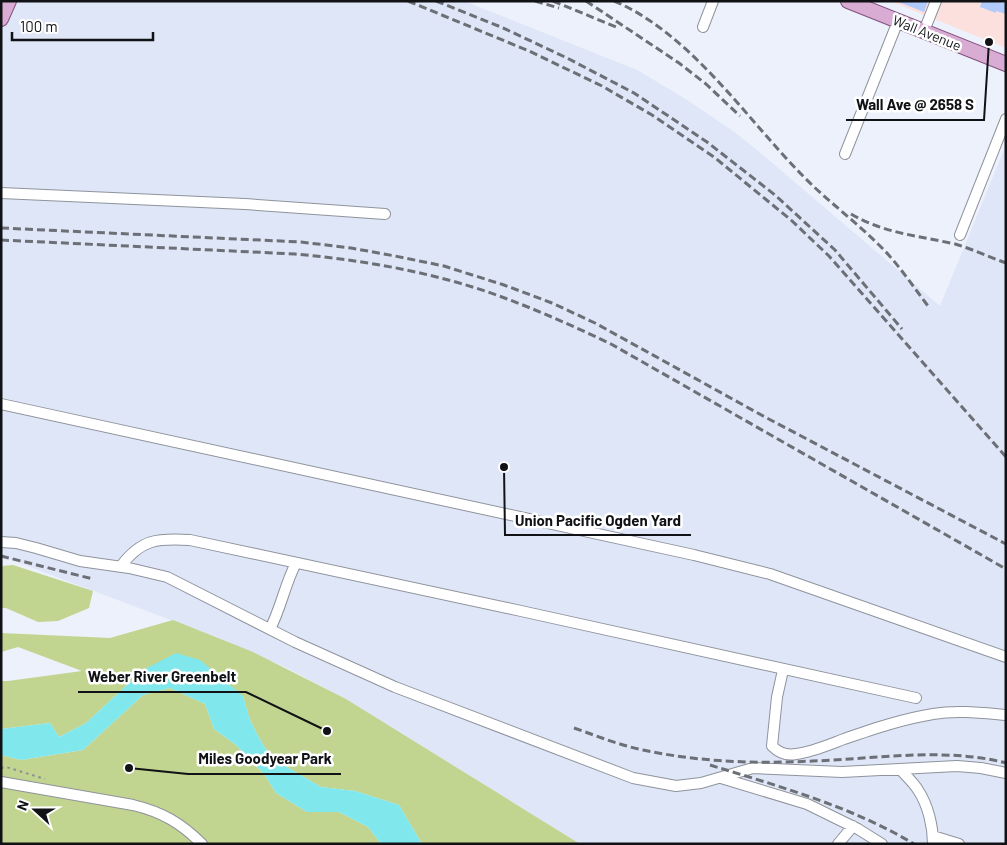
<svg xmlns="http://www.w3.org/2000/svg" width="1007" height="845" font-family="Barlow,sans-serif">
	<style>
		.commercial { fill: #fbe0de }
		.built { fill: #dee6f7 }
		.green { fill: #c1d490 }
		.water { fill: #80e8ec }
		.building { fill: #b1cbfe }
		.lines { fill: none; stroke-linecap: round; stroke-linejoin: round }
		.minor-casing { stroke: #8f939c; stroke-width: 12 }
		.major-casing { stroke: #82527e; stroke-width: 16 }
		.path { stroke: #8a8e95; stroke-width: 2; stroke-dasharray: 2.5 4; stroke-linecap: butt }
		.minor { stroke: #fff; stroke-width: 10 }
		.major { stroke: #d9acd4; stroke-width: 14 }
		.rail { stroke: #6c6f75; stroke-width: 3; stroke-dasharray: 8 4; stroke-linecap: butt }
		.labels { text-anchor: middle; stroke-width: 5; stroke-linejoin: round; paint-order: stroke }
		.street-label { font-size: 14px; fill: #101215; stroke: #fff }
		.leader { fill: none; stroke: #101215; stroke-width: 2 }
		.callout-dot { fill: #101215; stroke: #fff; stroke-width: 2 }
		.callout-label { font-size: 15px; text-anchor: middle; font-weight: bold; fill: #101215; stroke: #fff; stroke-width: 5; stroke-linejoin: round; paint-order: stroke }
	</style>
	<rect width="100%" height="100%" fill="#ecf1fb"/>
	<path class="commercial" d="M 890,1 L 1002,1 L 1006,3 L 1006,48 Z"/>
	<path class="built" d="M 1,1 L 464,1 L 637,70 L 684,98 L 733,131 L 757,150 L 940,306 L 1006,145 L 1006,844 L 580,844 L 346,699 L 285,667 L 216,637 L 1,556 Z"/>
	<path class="green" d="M 13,565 L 93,591 L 89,608 L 58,621 L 38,622 L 6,608 L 1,608 L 1,566 Z
		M 173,620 L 253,652 L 346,699 L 580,844 L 422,844 L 399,805 L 355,791 L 321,787 L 280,763 L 265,748 L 257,734 L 250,720 L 243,696 L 143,670 L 86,723 L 59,737 L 50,723 L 1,729 L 1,681 L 8,681 L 82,671 L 18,647 L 1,652 L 1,633 L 110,638 Z
		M 170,688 L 205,704 L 214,729 L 236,745 L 264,774 L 276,793 L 307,812 L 339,812 L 368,827 L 381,844 L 1,844 L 1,755 L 21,760 L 83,750 L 143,695 Z"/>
	<path class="water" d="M 176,653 L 200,660 L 243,696 L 250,720 L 257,734 L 265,748 L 280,763 L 321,787 L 355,791 L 399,805 L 422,844 L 381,844 L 368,827 L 339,812 L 307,812 L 276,793 L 264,774 L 236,745 L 214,729 L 205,704 L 170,688 L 143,695 L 83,750 L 21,760 L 1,755 L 1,729 L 50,723 L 59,737 L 86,723 L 143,670 Z"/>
	<path class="building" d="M 896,1 L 928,1 L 924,12 Z
		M 982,1 L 1006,3 L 1006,14 L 996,11 L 996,13 L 980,7 Z"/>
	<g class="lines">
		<defs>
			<path id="minor" d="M 703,27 L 713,1
				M 924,31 L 936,1
				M 845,154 L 898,21
				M 1,193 L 245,204 L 385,214
				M 960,235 L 1006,119
				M 1,404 L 694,555 L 770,574 L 1006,657
				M 1,542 L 16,543 L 36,548 L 80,561 L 129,568 L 167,577 L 295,642 L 395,687 L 633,778 L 676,786 L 701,783 L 753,768 L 842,772 L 957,766 L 981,768 L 1006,773
				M 121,566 C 141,539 158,538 190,540 L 521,611 L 916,698
				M 270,629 C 281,608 285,584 296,563
				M 783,670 L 777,697 L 772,746 C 779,753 786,756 796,754 C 812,752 828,745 844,739 C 873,729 902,719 933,714 C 957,710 982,713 1006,715
				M 900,769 C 906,776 914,783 918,790 C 928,805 933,826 933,844
				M 721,778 L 807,804 L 858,829 L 882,844
				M 1,782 L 133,805 C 162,812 181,823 202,844
				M 933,836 L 959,844
				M 838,844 L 853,826"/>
			<path id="major" d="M 848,1 L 1006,64
				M 1,19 L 9,1"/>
		</defs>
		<use href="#minor" class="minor-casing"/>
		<use href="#major" class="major-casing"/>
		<path class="path" d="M 1,768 L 6,767 L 45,779"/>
		<use href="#minor" class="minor"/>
		<use href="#major" class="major"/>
		<path class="rail" d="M 408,1 L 529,51 L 602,86 L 652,115 L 714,157 L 791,220 L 829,256 L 1006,457
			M 436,1 L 501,27 L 567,58 L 634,93 L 707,142 L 775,195 L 835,250 L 902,329
			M 535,1 L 559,8
			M 553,1 L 616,27
			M 586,1 L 679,63 L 706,84 L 740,116
			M 614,1 C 690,33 746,118 802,175 C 826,200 854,220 878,244 C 897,262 912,285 928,306
			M 851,214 C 883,233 919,236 955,244 C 972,249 989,257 1006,263
			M 1,228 L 301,242 L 351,248 L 395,256 L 444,266 L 504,285 L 552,303 L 595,323 L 765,417 L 1006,544
			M 1,240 L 295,254 C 361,260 426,271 488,292 C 531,307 571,325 611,344 L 1006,569
			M 1,556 L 93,579
			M 574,728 C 597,736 619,745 643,750 C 699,762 756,764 813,761 C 874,759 946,747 1006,763
			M 710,765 C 778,786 853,807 914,844"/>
	</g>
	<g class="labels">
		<g class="street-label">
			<text transform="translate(927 33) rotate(22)" y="5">Wall Avenue</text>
		</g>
	</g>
	<path class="leader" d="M989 42L984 120H846M504 467L505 535H691M327 731L246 692H78M129 768L188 774H341"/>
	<g class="callout-dot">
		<circle cx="989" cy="42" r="5"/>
		<circle cx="504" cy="467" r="5"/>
		<circle cx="327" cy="731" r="5"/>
		<circle cx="129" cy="768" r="5"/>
	</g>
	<g class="callout-label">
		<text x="915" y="110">Wall Ave @ 2658 S</text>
		<text x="598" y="526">Union Pacific Ogden Yard</text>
		<text x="162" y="682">Weber River Greenbelt</text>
		<text x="265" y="764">Miles Goodyear Park</text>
	</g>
	<rect width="1007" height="845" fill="none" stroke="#101215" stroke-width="5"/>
	<g transform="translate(35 810) rotate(291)" stroke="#ffffff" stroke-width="4" paint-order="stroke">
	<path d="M0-4L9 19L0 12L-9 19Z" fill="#101215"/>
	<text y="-8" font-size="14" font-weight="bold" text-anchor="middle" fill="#101215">N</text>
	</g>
	<path d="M12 32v8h141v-8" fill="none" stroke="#101215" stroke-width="2.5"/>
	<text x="20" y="32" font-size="15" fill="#101215" stroke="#ffffff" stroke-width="4" paint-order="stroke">100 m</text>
</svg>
